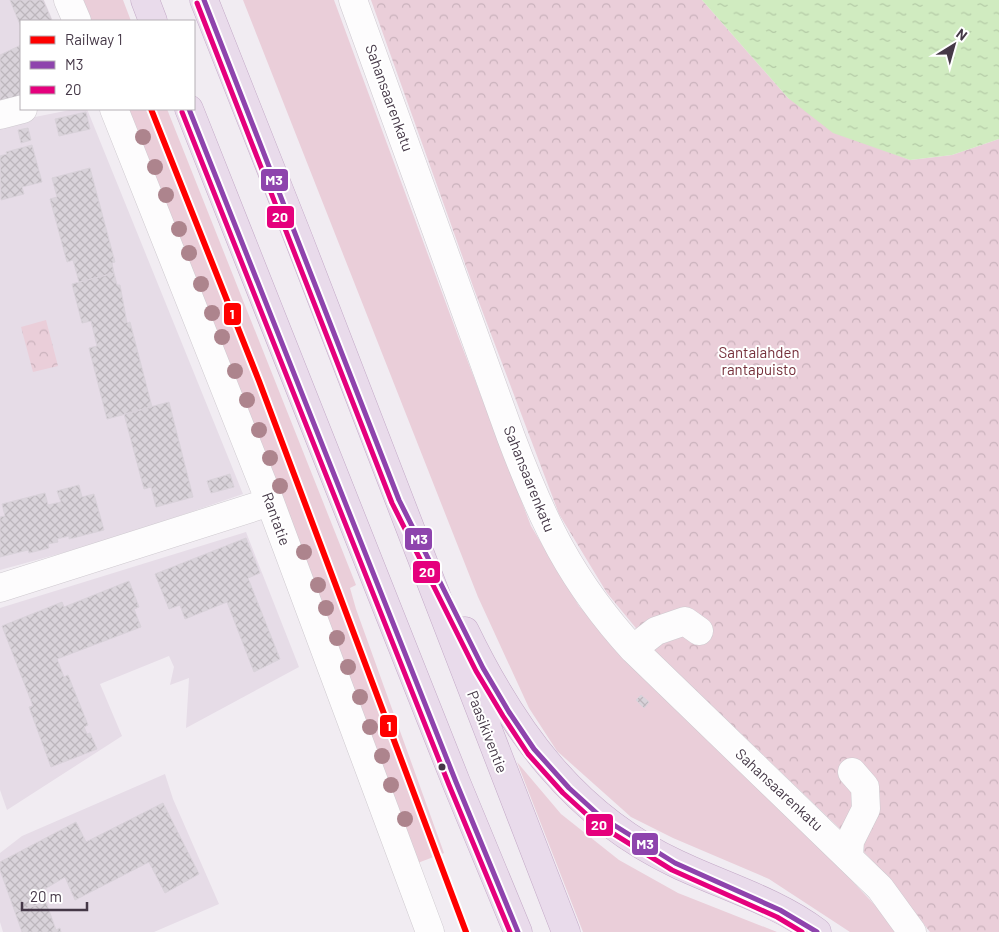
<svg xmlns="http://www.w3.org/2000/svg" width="999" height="932" font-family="Barlow,sans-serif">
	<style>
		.residential { fill: #e6dce7 }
		.grass { fill: #eaced9 }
		.park { fill: url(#park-crowns) }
		.water { fill: url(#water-ripples) }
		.building { fill: url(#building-cross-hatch); stroke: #d9d2da }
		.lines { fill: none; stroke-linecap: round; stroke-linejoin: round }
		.minor-casing { stroke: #cec9cf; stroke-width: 29 }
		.highway-casing { stroke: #c3a9c7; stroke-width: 29 }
		.minor { stroke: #fdfcfd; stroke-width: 28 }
		.highway { stroke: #e9dbeb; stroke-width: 28 }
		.bus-1-casing { stroke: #fff; stroke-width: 9 }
		.bus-2-casing { stroke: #fff; stroke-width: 9 }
		.bus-1 { stroke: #8e44ad; stroke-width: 5 }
		.bus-2 { stroke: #e5007d; stroke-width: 5 }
		.rail-1-casing { stroke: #fff; stroke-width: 10 }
		.rail-1 { stroke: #f00; stroke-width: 6 }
		.tree { fill: #ad848d }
		.bus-dot { fill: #453847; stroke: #fff; stroke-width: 2 }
		.labels { text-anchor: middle; stroke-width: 4; stroke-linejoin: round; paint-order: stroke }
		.street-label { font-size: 15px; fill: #453847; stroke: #fff }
		.park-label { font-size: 15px; fill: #752f3a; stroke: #fff }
		.line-badge { stroke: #fff; stroke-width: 2 }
		.badge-label { font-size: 14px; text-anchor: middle; font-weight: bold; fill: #fff }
	</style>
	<defs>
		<pattern id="park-crowns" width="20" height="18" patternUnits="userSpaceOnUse" patternTransform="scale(1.25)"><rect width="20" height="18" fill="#eaced9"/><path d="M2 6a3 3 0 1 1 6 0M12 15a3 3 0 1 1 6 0" fill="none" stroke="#cab2bc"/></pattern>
		<pattern id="water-ripples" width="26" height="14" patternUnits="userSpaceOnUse" patternTransform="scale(1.25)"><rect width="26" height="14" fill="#d0ebc0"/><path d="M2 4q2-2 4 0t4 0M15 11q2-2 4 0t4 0" fill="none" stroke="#b4caa6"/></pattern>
		<pattern id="building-cross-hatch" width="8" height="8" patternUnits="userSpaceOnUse" patternTransform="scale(1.25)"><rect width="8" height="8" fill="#d9d3da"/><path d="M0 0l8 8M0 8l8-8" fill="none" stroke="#bcb6bc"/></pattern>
	</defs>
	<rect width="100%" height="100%" fill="#f1ecf2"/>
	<path class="residential" d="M 0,0 L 44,0 L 53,21 L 21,21 L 21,101 L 0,107 Z
		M 75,109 L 87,109 L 243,494 L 106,541 L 0,570 L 0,124 Z
		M 246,532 L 299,667 L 186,728 L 189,678 L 170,685 L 174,667 L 169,656 L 100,684 L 122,736 L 7,810 L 0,790 L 0,608 Z
		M 165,774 L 173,799 L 219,904 L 154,932 L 3,932 L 0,922 L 0,853 L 22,836 Z"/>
	<path class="grass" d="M 81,0 L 123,0 L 131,21 L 91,21 Z
		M 243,0 L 334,0 L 458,336 L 531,526 L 579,606 L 637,670 L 817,844 L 888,919 L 896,932 L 850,932 L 769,879 L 673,838 L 631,817 L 557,751 L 529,708 L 478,597 Z
		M 125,109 L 167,109 L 356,585 L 350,588 L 356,609 L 444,853 L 415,864 Z
		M 517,762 L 561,814 L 619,860 L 678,893 L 777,932 L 583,932 Z"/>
	<path class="park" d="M 371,0 L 702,0 L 788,98 L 875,146 L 910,160 L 952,155 L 999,139 L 999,932 L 930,932 L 884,873 L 861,849 L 654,650 L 607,593 L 559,514 L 474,289 Z
		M 46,320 L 58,366 L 33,372 L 21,327 Z"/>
	<path class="water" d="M 702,0 L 999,0 L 999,139 L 952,155 L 910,160 L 833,133 L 788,98 Z"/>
	<path class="building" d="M 10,0 L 43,0 L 52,21 L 21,21 L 21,27 Z
		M 21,45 L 21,98 L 0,103 L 0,55 Z
		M 86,112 L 90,129 L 59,136 L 55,119 Z
		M 28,128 L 31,140 L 21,143 L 18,130 Z
		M 32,145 L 42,182 L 22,187 L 24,194 L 1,200 L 0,156 L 7,154 L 6,152 Z
		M 90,168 L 115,262 L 112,263 L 114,273 L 79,282 L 73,260 L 67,262 L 50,199 L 57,197 L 52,178 Z
		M 114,273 L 117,285 L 120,285 L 127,323 L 130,322 L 152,407 L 107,419 L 89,348 L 97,346 L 91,321 L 82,323 L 72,284 Z
		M 169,402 L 193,497 L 156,507 L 151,487 L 144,489 L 124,414 Z
		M 230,474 L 234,487 L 211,493 L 207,481 Z
		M 79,485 L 82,497 L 94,494 L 104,530 L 69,539 L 69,536 L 57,539 L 58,542 L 48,544 L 49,548 L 29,553 L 28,550 L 0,557 L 0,517 L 5,516 L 2,504 L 45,493 L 48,505 L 52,504 L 61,502 L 57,491 Z
		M 246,538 L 260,573 L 248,578 L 280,659 L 254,672 L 227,602 L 185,619 L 180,605 L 169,609 L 155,574 Z
		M 129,581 L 139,607 L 134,609 L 141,627 L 57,659 L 64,677 L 68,675 L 88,725 L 84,727 L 87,734 L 90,733 L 97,749 L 51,767 L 29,707 L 33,706 L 2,626 L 62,602 L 64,607 Z
		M 641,695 L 649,702 L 644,708 L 636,700 Z
		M 163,803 L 199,874 L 165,893 L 149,862 L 75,900 L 65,877 L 43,890 L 46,902 L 15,912 L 0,870 L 0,862 L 76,822 L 86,842 Z
		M 46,902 L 56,930 L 60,928 L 61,932 L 22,932 L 15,912 Z"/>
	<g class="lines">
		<defs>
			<path id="minor" d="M 68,0 L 77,21
				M 353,0 L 511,437 C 543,522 571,581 633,649 L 880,888 L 912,932
				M 114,109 L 270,502 L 430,932
				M 0,115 L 23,109
				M 0,588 L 270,502
				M 633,649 L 656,631 L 685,621 L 699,631
				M 849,856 L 850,841 L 866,809 L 865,787 L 852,772"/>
			<path id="highway" d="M 145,0 L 153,21
				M 204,0 L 299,240 L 566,932
				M 189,109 L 456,782 L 518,932
				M 465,631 C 513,730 574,816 677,864 C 723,886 776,901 817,932"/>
		</defs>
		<use href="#minor" class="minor-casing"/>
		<use href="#highway" class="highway-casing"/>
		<use href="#minor" class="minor"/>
		<use href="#highway" class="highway"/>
		<defs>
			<path id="bus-1" d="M 204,0 L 399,500 L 483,668 L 509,712 L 534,749 L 569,788 L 601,817 L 675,863 L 780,910 L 817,932
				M 189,109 L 456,782 L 518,932"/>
			<path id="bus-2" d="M 197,3 L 392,503 L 476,671 L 503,716 L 528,754 L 563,793 L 596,823 L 672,870 L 777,917 L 802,932
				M 182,112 L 449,785 L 510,932"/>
		</defs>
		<use href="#bus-1" class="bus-1-casing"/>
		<use href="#bus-2" class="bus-2-casing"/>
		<use href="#bus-1" class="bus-1"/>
		<use href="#bus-2" class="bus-2"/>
		<defs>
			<path id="rail-1" d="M 151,109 L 259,381 L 466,932"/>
		</defs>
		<use href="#rail-1" class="rail-1-casing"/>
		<use href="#rail-1" class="rail-1"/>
	</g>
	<g class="tree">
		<circle cx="143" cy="137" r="8"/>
		<circle cx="155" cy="167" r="8"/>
		<circle cx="166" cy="195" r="8"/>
		<circle cx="179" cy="229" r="8"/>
		<circle cx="189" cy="253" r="8"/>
		<circle cx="201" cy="284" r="8"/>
		<circle cx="212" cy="313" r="8"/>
		<circle cx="222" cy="337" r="8"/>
		<circle cx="235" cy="371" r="8"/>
		<circle cx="247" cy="400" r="8"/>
		<circle cx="259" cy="430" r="8"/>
		<circle cx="270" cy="458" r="8"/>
		<circle cx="280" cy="486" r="8"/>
		<circle cx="304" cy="552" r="8"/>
		<circle cx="318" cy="585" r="8"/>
		<circle cx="326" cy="608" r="8"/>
		<circle cx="337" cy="638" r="8"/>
		<circle cx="348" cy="667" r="8"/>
		<circle cx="360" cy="697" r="8"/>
		<circle cx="370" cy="727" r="8"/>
		<circle cx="382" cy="756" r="8"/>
		<circle cx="391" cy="785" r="8"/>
		<circle cx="405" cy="819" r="8"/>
	</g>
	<circle class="bus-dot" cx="442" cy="767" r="4.5"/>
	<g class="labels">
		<g class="street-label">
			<text transform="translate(389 98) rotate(70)" y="5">Sahansaarenkatu</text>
			<text transform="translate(529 479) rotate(68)" y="5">Sahansaarenkatu</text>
			<text transform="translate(276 519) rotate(70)" y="5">Rantatie</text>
			<text transform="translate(487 732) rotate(69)" y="5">Paasikiventie</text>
			<text transform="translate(779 790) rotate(43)" y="5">Sahansaarenkatu</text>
		</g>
		<g class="park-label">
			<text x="759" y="358">Santalahden<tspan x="759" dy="17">rantapuisto</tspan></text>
		</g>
	</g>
	<g class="line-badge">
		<rect x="260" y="168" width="29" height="24" rx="5" fill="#8e44ad"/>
		<rect x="266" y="205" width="29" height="24" rx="5" fill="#e5007d"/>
		<rect x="223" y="302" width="19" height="24" rx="5" fill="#f00"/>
		<rect x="404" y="527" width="29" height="24" rx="5" fill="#8e44ad"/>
		<rect x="412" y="560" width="29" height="24" rx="5" fill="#e5007d"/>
		<rect x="379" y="714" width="19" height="24" rx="5" fill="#f00"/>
		<rect x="585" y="813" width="29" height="24" rx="5" fill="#e5007d"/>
		<rect x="631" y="832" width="28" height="24" rx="5" fill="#8e44ad"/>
	</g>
	<g class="badge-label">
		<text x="274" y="185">M3</text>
		<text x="280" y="222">20</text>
		<text x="232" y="319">1</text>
		<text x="419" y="544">M3</text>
		<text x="427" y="577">20</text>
		<text x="389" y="731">1</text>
		<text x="599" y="830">20</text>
		<text x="645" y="849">M3</text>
	</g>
	<rect x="20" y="20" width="175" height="90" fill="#ffffff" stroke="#b5afb5"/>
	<rect x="30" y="36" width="25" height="8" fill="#ff0000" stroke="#b5afb5"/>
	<text x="65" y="45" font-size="15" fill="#453847">Railway 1</text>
	<rect x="30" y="61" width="25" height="8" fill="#8e44ad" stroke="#b5afb5"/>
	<text x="65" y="70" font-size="15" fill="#453847">M3</text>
	<rect x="30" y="86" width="25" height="8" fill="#e5007d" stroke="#b5afb5"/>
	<text x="65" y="95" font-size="15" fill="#453847">20</text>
	<g transform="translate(954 45) rotate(37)" stroke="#ffffff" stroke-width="4" paint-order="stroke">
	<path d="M0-4L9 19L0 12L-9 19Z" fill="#453847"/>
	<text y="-8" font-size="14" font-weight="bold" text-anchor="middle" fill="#453847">N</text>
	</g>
	<path d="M22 902v8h65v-8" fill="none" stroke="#453847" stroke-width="2.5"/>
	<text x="30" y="902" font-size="15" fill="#453847" stroke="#ffffff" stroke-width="4" paint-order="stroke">20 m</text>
</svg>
